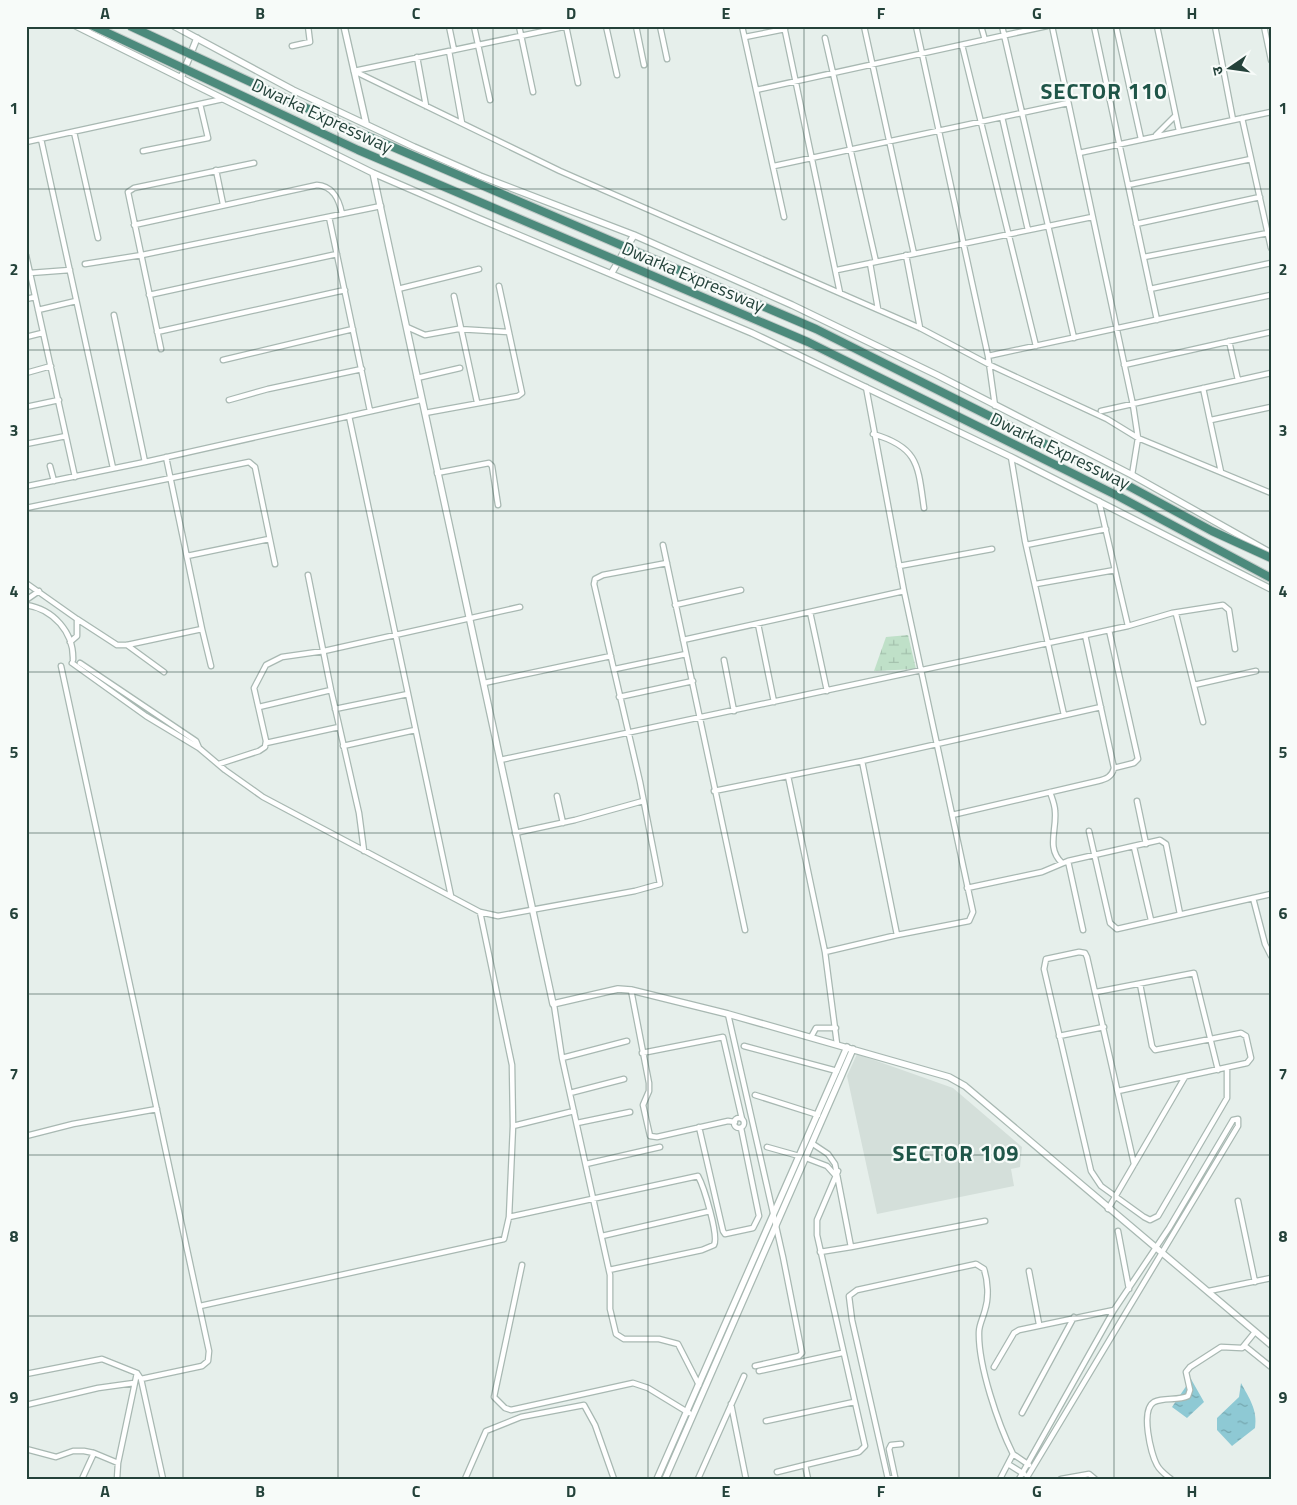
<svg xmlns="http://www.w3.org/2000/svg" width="1297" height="1505" font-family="'Titillium Web','Noto Sans Devanagari',sans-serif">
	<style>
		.built { fill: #d4dfda }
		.wetland { fill: url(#wetland-marsh) }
		.water { fill: url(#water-ripples) }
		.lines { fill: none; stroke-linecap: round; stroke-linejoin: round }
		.minor-casing { stroke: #a8b8b2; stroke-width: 7 }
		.tertiary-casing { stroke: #a8b8b2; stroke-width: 8 }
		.minor { stroke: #fff; stroke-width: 4.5 }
		.tertiary { stroke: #fff; stroke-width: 5.5 }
		.trunk-bridge-casing { stroke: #c2cac8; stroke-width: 10; stroke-linecap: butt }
		.trunk-bridge { stroke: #4c8a7c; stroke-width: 8 }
		.grid { fill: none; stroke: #24423a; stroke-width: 1; stroke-opacity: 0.55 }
		.labels { text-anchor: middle; stroke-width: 4.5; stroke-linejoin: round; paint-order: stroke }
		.street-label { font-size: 18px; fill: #24423a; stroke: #f7fbf9 }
		.district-label { font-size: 22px; font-weight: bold; letter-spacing: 1px; fill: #1f5548; stroke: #f7fbf9 }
		.neatline { fill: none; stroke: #24423a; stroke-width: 2 }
		.grid-label { font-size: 16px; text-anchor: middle; font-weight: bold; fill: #24423a }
	</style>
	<defs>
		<pattern id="wetland-marsh" width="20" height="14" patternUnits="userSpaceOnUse" patternTransform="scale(1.25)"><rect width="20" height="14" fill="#bfe0c8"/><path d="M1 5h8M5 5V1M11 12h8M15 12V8" fill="none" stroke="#a4c1ad"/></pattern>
		<pattern id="water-ripples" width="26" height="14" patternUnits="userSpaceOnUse" patternTransform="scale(1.25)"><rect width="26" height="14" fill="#8ec9d4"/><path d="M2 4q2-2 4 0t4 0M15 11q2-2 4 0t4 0" fill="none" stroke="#74a5ad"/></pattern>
	</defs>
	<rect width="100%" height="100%" fill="#e6efeb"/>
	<path class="built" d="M 857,1054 L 953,1088 L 1022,1147 L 1020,1167 L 1011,1169 L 1014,1186 L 877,1214 L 847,1076 Z"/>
	<path class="wetland" d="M 908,635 L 916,669 L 874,671 L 886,637 Z"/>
	<path class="water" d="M 1191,1379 L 1204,1402 L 1187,1418 L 1172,1407 Z
		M 1241,1383 C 1249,1398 1258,1410 1255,1428 L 1232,1446 L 1217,1430 L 1217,1418 L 1239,1397 Z"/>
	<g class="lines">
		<defs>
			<path id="minor" d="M 449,26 L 454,50
				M 474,26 L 490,100
				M 519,26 L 533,92
				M 566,26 L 578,83
				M 606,26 L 617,75
				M 636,26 L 644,65
				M 660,26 L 667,59
				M 742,26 L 784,217
				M 784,26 L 840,293
				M 864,26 L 914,254
				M 916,26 L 988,356 L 995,406
				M 981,26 L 985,40
				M 1002,26 L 1074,338
				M 1052,26 L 1133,405 L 1138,438 L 1132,475
				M 1094,26 L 1157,320
				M 1116,26 L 1141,139
				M 1157,26 L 1179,131
				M 1215,26 L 1233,120
				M 1264,26 L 1271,60
				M 745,37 L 785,29
				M 825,38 L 876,262
				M 962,45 L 1036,346
				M 292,46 L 310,42 L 308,26
				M 449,51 L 462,123
				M 417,57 L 426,106
				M 354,71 L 560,171 L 920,328 L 990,365 L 1107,419 L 1138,438 L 1271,493
				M 354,71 L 568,26
				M 756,90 L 1047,26
				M 1002,117 L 1028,230
				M 1242,118 L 1271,248
				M 74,132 L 98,238
				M 1156,135 L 1175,116
				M 41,139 L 113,468
				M 26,142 L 223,99
				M 143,151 L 208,138 L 200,104
				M 1079,153 L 1271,112
				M 774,166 L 1068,103
				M 216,170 L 223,204
				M 1128,185 L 1251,159
				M 329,217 L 370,411
				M 1136,224 L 1260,197
				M 134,225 L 317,185 C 333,186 339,199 342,214
				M 26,255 L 75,477
				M 906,255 L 920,328
				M 1144,257 L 1268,233
				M 870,263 L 878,309
				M 85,264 L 142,255 L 381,206
				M 837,270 L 1092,217
				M 30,273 L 70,270
				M 398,289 L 479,269
				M 1150,289 L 1271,263
				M 149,295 L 337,254
				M 454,296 L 477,402
				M 26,299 L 35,297
				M 38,310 L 76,301
				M 407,327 L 425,335 L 458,329 L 508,332
				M 157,332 L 345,290
				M 26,337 L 42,333
				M 1229,341 L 1238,380
				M 161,349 L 128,192 L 134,188 L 254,163
				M 988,356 L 1271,295
				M 223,360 L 353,329
				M 1124,365 L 1271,332
				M 26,373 L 51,366
				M 417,378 L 460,368
				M 1203,388 L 1221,472
				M 229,400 L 268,389 L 362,369
				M 26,407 L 59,400
				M 1101,411 L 1271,373
				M 425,413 L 518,396 L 522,393 L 499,286
				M 349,416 L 451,896
				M 1211,420 L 1271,407
				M 873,434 C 919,447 918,466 924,508
				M 26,444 L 66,436
				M 1011,457 L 1025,541 L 1064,715
				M 145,462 L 421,400
				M 50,466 L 54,481
				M 437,473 L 489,463 L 492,466 L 498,505
				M 28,486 L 145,462 L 114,315
				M 1099,501 L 1128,626
				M 26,508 L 249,462 L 255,467 L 275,564
				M 663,545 L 745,930
				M 1026,545 L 1106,529
				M 187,556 L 269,539
				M 899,566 L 992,549
				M 308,575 L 331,690 L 359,813 L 364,851
				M 26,583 L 77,619 L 77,636 L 70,642
				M 1036,584 L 1115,570
				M 26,600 L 39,591
				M 26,605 C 53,609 74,632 73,660
				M 675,605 L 741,590
				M 810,612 L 827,691
				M 1176,614 L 1203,722
				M 77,619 L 117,645 L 127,645 L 202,629 L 166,457
				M 758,624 L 774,702
				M 202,629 L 211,666
				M 1109,630 L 1138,759 L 1134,763 L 1114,768
				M 683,640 L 904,591 L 866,387
				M 127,645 L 164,672
				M 724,660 L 734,711
				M 72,663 L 146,716 L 199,748
				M 80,663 L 196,741 L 199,748 L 225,770 L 263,797 L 480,912 L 498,916 L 635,891 L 660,884 L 640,782 L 594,584 L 595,579 L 603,575 L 667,563
				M 61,666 L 209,1351 L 208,1361 L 202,1366 L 141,1379
				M 615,669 L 686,654
				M 484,683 L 611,656
				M 1194,685 L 1256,671
				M 619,697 L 693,681
				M 259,707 L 331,690
				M 335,709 L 408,694
				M 266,743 L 339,727
				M 343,746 L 415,730
				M 500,760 L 1128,626 L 1172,613 L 1223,605 L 1229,610 L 1235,649
				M 862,761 L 897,935
				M 219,764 L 259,751 L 265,747 L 266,741 L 254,688 L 266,665 L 282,657 L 324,651 L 520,607
				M 788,776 L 825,952 L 897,935 L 969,921 L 973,912 L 904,591
				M 714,791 L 862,761 L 1101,707
				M 1050,792 C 1052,798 1055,805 1055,811 C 1057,830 1046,848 1062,863
				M 557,796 L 563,823
				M 1137,801 L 1146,844
				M 952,815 L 1098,781 C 1106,779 1112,777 1114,768 L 1085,635
				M 1089,831 L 1110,923 L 1117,929 L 1271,894
				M 515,833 L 575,820 L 643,801
				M 1134,847 L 1151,920
				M 1068,861 L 1083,930
				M 967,888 L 1042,872 L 1068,861 L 1160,840 L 1166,844 L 1180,914
				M 1253,898 L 1265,944 L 1271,956
				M 825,952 L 837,1044
				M 631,990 L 649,1083 L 649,1091 L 643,1105 L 650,1136 L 657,1137 L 728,1121 L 735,1122
				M 1096,992 L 1194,973 L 1218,1070
				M 554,1005 L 562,1058 L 610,1275 L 610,1309 L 616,1334 L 624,1339 L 659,1339 L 678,1344 L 699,1385
				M 728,1014 L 783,1257 L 802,1353 L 799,1356 L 755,1366
				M 1059,1036 L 1104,1027
				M 811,1037 L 816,1028 L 836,1028
				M 744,1046 L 837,1071
				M 642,1053 L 723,1037 L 742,1119
				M 562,1058 L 627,1041
				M 1118,1091 L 1247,1063 L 1251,1058 L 1246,1036 L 1241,1033 L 1155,1050 L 1152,1046 L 1140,984
				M 570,1093 L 624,1079
				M 755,1095 L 818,1115
				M734 1123a5 5 0 1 1 10 0a5 5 0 1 1-10 0Z
				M 577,1123 L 630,1112
				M 513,1126 L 574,1111
				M 699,1127 L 723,1231 L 725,1234 L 753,1228 L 759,1216 L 741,1128
				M 26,1136 L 73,1124 L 157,1109
				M 813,1144 L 828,1154 L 835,1164 L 851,1247 L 985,1221
				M 767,1147 L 799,1156
				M 806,1158 L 827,1166 L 835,1175
				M 586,1164 L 660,1147
				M 1134,1164 L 1087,957 L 1085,953 L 1079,952 L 1046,959 L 1044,969 L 1091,1171 L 1101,1186 L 1144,1217 L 1150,1220 L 1158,1216 L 1227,1098 L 1227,1068
				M 1238,1201 L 1255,1282
				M 1108,1209 L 1185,1077
				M 509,1217 L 698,1176 C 704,1187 719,1236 714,1245 L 702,1250 L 609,1270
				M 1118,1231 L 1129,1289
				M 602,1236 L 710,1211
				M 820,1252 L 851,1247
				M 522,1265 L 494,1397 L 505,1408 L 511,1410 L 633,1383 L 648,1388 L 689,1413
				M 1029,1271 L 1039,1324
				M 1209,1291 L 1271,1278
				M 200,1306 L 504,1239 L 509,1217 L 513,1126 L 512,1065 L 480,912
				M 1245,1346 L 1271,1367
				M 994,1367 L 1014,1333 L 1019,1330 L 1114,1310
				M 759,1371 L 842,1353
				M 26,1374 L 102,1359 L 137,1373 L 141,1379 L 163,1479
				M 731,1404 L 746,1479
				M 26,1405 L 98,1388 L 134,1383
				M 1022,1413 L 1074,1317
				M 766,1421 L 854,1402
				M 26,1449 L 56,1457 L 73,1451 L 84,1451 L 94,1453 L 118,1463
				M 1013,1454 L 1029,1465
				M 1008,1464 L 1024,1474
				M 777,1472 L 805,1465
				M 82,1479 L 94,1453
				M 117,1479 L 118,1463 L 137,1373
				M 465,1479 L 486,1431 L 521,1417 L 584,1405 L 595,1425 L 614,1479
				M 698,1479 L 744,1376
				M 808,1479 L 805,1465 L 859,1452 L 865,1446 L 817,1235 L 817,1220 L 838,1171
				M 888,1479 L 852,1320 L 849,1296 L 857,1290 L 976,1264 L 984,1269 C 988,1281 989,1298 985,1310 C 983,1318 979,1325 979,1332 C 978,1365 998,1424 1013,1454 L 1000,1479
				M 889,1479 L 895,1477 L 889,1449 L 891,1445 L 901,1444
				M 1019,1479 L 1114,1310 L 1169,1228 L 1233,1120 L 1238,1119 L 1238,1126 L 1026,1479
				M 1061,1479 L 1089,1474 L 1095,1479
				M 1171,1479 C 1166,1475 1160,1471 1157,1465 C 1151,1454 1140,1410 1154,1402 C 1164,1397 1178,1401 1188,1396 L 1190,1390 L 1186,1372 L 1190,1367 L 1221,1347 L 1242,1348 L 1255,1332"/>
			<path id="tertiary" d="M 76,26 L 373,173 L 475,217 L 752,333 L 1011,457 L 1271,589
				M 174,26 L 293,90 L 414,147 L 480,176 L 634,235 L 792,305 L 937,375 L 1132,475 L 1271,553
				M 344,26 L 366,123
				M 181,78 L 197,38
				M 373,173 L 553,1004 L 618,989 L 631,990 L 728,1014 L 949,1077 L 965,1086 L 1271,1345
				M 611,274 L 634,235
				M 657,1479 L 847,1047
				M 665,1479 L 853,1049"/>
		</defs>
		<use href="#minor" class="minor-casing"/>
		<use href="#tertiary" class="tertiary-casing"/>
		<use href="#minor" class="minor"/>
		<use href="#tertiary" class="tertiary"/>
		<defs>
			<path id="trunk-bridge" d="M 93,26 L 358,150 L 808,342 L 1118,496 L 1271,578
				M 130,26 L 358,132 L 816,329 L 1125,484 L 1212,531 L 1271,558"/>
		</defs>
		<use href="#trunk-bridge" class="trunk-bridge-casing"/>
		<use href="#trunk-bridge" class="trunk-bridge"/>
	</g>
	<path class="grid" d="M 183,26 L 183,1479M 338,26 L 338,1479M 493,26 L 493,1479M 648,26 L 648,1479M 804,26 L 804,1479M 959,26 L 959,1479M 1114,26 L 1114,1479M 26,189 L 1271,189M 26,350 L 1271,350M 26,511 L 1271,511M 26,672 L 1271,672M 26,833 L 1271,833M 26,994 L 1271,994M 26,1155 L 1271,1155M 26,1316 L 1271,1316"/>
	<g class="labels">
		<g class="street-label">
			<text transform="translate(322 116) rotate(25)" y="6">Dwarka Expressway</text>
			<text transform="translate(693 277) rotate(23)" y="6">Dwarka Expressway</text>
			<text transform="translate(1060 451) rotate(26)" y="6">Dwarka Expressway</text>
		</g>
		<g class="district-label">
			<text x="1104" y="99">SECTOR 110</text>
			<text x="956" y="1161">SECTOR 109</text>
		</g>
	</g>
	<rect width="1297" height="1505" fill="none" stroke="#f7fbf9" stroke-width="55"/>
	<g transform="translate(1230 68) rotate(257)" stroke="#f7fbf9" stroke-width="4" paint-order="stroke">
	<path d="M0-4L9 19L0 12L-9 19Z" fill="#24423a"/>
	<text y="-8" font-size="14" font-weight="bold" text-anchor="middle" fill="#24423a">उ</text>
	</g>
	<rect x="28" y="28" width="1242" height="1450" class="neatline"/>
	<g class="grid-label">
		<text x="105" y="19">A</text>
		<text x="260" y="19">B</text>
		<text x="416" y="19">C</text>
		<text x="571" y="19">D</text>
		<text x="726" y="19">E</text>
		<text x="881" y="19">F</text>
		<text x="1037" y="19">G</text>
		<text x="1192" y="19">H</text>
		<text x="14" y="114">1</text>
		<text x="1283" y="114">1</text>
		<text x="14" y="275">2</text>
		<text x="1283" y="275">2</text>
		<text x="14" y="436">3</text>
		<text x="1283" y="436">3</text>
		<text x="14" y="597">4</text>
		<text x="1283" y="597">4</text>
		<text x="14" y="758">5</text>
		<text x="1283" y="758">5</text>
		<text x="14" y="919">6</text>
		<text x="1283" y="919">6</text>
		<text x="14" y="1080">7</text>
		<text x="1283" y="1080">7</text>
		<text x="14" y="1242">8</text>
		<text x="1283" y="1242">8</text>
		<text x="14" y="1403">9</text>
		<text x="1283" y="1403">9</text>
		<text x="105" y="1497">A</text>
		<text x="260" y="1497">B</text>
		<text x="416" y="1497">C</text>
		<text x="571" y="1497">D</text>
		<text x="726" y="1497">E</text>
		<text x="881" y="1497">F</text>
		<text x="1037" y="1497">G</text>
		<text x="1192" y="1497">H</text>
	</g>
</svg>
